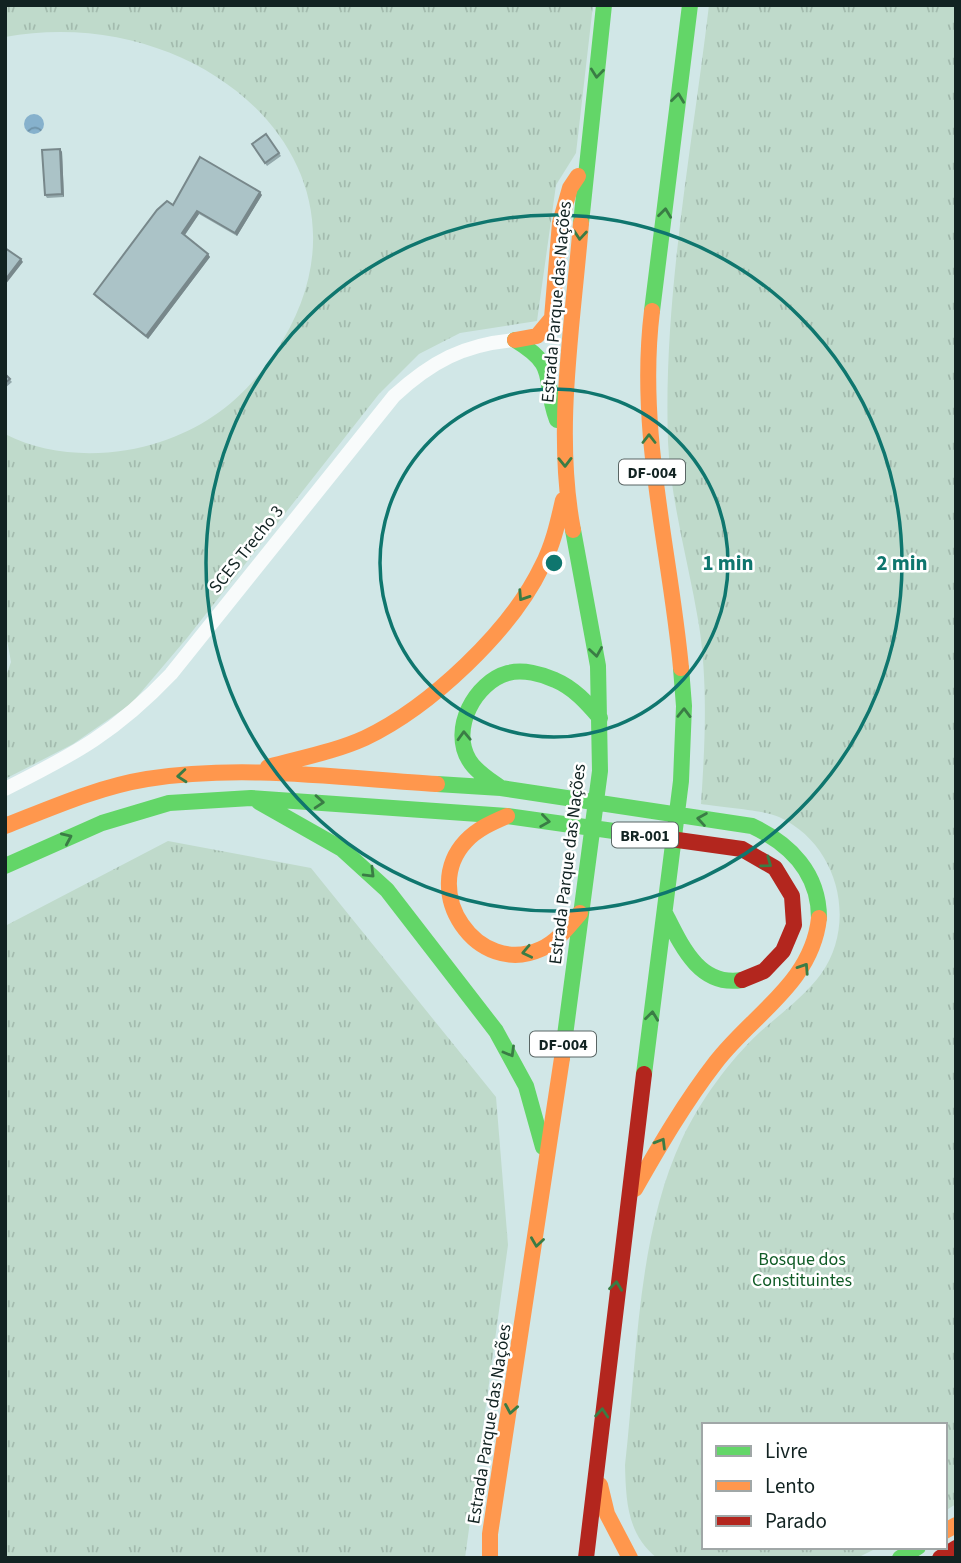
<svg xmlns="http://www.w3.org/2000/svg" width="961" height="1563" font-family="'Source Sans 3',sans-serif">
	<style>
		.grass { fill: url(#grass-tufts) }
		.water { fill: url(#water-waves) }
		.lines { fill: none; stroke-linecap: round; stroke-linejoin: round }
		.street { stroke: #f8fbfb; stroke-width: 14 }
		.fast { stroke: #63d668; stroke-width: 16 }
		.slow { stroke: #ff974d; stroke-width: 16 }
		.jam { stroke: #b3261e; stroke-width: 16 }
		.wall { fill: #93a8ab }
		.shaded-wall { fill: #78888b }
		.building { fill: #abc3c7; stroke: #78888b; stroke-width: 2 }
		.oneway { stroke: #3a7c45 }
		.ring { fill: none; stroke: #0f766e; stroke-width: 3.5 }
		.labels { text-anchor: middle; stroke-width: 5; stroke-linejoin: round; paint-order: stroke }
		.shield { fill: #fff; stroke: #596564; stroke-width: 2 }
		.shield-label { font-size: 16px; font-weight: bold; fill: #122322 }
		.street-label { font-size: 18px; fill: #122322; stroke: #fff }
		.park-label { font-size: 18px; fill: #115c27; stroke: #fff }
		.centre { fill: #0f766e; stroke: #fff; stroke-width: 3.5 }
		.ring-label { font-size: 21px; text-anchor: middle; font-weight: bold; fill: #0f766e; stroke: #fff; stroke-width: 5; stroke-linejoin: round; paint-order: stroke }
	</style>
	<defs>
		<pattern id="grass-tufts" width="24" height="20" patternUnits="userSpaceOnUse" patternTransform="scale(1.75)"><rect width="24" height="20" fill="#bfdacb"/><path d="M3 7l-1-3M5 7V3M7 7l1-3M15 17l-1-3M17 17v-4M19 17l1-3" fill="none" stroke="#a3bbae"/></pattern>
		<pattern id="water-waves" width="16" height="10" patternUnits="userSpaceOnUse" patternTransform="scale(1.75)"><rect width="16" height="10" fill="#86b1cc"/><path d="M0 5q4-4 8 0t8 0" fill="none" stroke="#6c90a5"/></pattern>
	</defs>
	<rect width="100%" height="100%" fill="#d1e7e7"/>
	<path class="grass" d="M 5,5 L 593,5 L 576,153 L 556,185 L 537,321 L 460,333 L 419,354 L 379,394 L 187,638 L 131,704 L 73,744 L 5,779 L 5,679 L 11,662 L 5,629 L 5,434 C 50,458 112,458 160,442 C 209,426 245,397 274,354 C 398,172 205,0 5,37 Z
		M 709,5 L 956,5 L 956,1504 L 945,1511 L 945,1425 L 704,1425 L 704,1547 L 879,1547 L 857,1558 L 657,1558 C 627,1534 626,1501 625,1465 C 637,1360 637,1235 682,1139 C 700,1101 729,1061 760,1032 C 780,1014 805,996 821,974 C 858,922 838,844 779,817 C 764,810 720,807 701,804 C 705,745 708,684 699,625 C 689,564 671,504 668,442 C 663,296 692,150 709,5 Z
		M 168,841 L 311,868 L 496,1097 L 508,1245 L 465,1558 L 5,1558 L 5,926 Z"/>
	<path class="water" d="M24 124a10 10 0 1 1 20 0a10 10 0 1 1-20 0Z"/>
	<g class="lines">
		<path class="street" d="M 5,789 C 75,754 116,732 171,674 L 394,396 C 431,362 464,344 515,340"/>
		<path class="fast" d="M 581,223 L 604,5
			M 652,311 L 690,5
			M 515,340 C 561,368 541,377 557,420
			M 437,784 L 501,788 L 752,826 C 790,844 819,873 819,918
			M 501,788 C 490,780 476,772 469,760 C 450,729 475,682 508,673 C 523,669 542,674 555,680 C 574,688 587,703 600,718
			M 259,802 L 342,849 L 387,890 L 496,1031 L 526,1086 L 543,1147
			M 5,866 L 102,823 L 169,803 L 251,798 L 507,816 L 642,835
			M 666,915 C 682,947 700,987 742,980
			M 562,1058 L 600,771 L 598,666 L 573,530
			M 644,1074 L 681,781 L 684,706 L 681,668
			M 900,1558 L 918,1547"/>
		<path class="slow" d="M 652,311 C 637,432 670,549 681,668
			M 515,340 L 537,336 L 552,318 L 560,223 L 570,188 L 578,176
			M 573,530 C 554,430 573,324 581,223
			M 268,767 C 300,758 334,752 365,738 C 430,707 511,631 542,566 C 553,545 558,522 563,500
			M 507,816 C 493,822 477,829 466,841 C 419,891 477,978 541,949 C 557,942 569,926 580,913
			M 5,826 C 51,808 98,787 147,779 C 242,764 341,778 437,784
			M 635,1189 C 660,1145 685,1102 716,1062 C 753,1014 812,983 819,918
			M 600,1485 L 607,1514 L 630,1558
			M 945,1531 L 956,1525
			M 490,1558 L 490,1534 L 562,1058"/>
		<path class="jam" d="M 642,835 L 742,849 L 775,868 L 792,896 L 794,925 L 783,951 L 764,971 L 742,980
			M 586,1558 L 644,1074
			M 940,1558 L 956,1548"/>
	</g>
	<path class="wall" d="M 266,134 L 281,156 L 267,166 L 252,144 Z
		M 60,149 L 62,152 L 64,197 L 47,198 L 45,195 Z
		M 262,195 L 237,236 L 199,214 L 185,235 L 210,257 L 148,339 L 96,297 L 94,294 L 173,205 Z
		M 5,374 L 12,382 L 5,388 Z"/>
	<path class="shaded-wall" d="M 60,149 L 62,152 L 64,197 L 62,194 Z
		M 260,192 L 262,195 L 237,236 L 235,233 Z
		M 197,211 L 199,214 L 184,236 L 182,233 Z
		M 208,254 L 210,257 L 148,339 L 146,336 Z
		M 21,259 L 23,262 L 5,285 L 5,280 Z"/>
	<path class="building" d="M 266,134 L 279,153 L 265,163 L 252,144 Z
		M 60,149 L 62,194 L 45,195 L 42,150 Z
		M 200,157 L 260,192 L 235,233 L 197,211 L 182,233 L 208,254 L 146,336 L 94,294 L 157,210 L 167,201 L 173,205 Z
		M 5,248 L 21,259 L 5,280 Z
		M 5,374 L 10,379 L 5,383 Z"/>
	<defs><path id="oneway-chevron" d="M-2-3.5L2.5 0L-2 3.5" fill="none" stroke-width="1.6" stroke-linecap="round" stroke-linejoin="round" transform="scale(1.75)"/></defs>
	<g class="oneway">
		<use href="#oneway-chevron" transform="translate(597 73) rotate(96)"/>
		<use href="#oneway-chevron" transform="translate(678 98) rotate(-83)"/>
		<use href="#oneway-chevron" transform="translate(665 213) rotate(-83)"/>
		<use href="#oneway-chevron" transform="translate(580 235) rotate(95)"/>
		<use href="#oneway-chevron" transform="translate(649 439) rotate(-90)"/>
		<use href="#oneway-chevron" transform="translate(565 462) rotate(89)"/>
		<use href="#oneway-chevron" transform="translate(523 596) rotate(123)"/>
		<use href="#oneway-chevron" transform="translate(596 652) rotate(81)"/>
		<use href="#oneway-chevron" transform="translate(684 713) rotate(-89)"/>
		<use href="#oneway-chevron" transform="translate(464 736) rotate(-92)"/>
		<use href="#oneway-chevron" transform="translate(182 776) rotate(175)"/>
		<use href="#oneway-chevron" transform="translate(319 802) rotate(4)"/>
		<use href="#oneway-chevron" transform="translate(702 819) rotate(-171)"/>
		<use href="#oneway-chevron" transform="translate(545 821) rotate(8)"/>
		<use href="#oneway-chevron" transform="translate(67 838) rotate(-24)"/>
		<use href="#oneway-chevron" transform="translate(767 863) rotate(36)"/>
		<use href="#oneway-chevron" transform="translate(370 873) rotate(45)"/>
		<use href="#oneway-chevron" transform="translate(527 952) rotate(168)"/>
		<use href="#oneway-chevron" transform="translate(804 968) rotate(-57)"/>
		<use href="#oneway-chevron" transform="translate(652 1016) rotate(-83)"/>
		<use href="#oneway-chevron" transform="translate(510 1052) rotate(60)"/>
		<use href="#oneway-chevron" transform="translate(661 1143) rotate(-59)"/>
		<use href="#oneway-chevron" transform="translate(537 1242) rotate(98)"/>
		<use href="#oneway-chevron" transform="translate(616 1286) rotate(-83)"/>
		<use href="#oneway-chevron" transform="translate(511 1409) rotate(100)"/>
		<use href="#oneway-chevron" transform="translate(602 1413) rotate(-85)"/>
	</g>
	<g class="ring">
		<circle cx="554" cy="563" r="174"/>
		<circle cx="554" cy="563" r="348"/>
	</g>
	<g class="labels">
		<g class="shield">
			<rect x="619" y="459.5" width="66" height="25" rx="5"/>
			<rect x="612" y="822.5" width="66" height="25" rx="5"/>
			<rect x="530" y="1031.5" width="66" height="25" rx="5"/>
		</g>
		<g class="shield-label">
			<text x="652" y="478">DF-004</text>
			<text x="645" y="841">BR-001</text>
			<text x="563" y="1050">DF-004</text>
		</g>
		<g class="street-label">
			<text transform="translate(556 302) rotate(-85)" y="6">Estrada Parque das Nações</text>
			<text transform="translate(246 549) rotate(-51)" y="6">SCES Trecho 3</text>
			<text transform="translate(567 864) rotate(-83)" y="6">Estrada Parque das Nações</text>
			<text transform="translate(489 1424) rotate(-81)" y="6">Estrada Parque das Nações</text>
		</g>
		<g class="park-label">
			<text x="802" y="1265">Bosque dos<tspan x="802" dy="21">Constituintes</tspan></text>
		</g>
	</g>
	<circle cx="554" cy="563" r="10" class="centre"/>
	<g class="ring-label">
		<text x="728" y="570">1 min</text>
		<text x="902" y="570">2 min</text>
	</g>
	<rect width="961" height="1563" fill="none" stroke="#122322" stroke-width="14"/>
	<rect x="702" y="1423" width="245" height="126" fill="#ffffff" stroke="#a0a7a7" stroke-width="2"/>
	<rect x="716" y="1446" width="35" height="10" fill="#63d668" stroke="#a0a7a7" stroke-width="2"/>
	<text x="765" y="1458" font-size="21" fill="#122322">Livre</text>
	<rect x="716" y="1481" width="35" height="10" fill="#ff974d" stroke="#a0a7a7" stroke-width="2"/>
	<text x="765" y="1493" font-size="21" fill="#122322">Lento</text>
	<rect x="716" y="1516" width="35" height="10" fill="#b3261e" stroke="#a0a7a7" stroke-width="2"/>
	<text x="765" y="1528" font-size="21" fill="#122322">Parado</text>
</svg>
